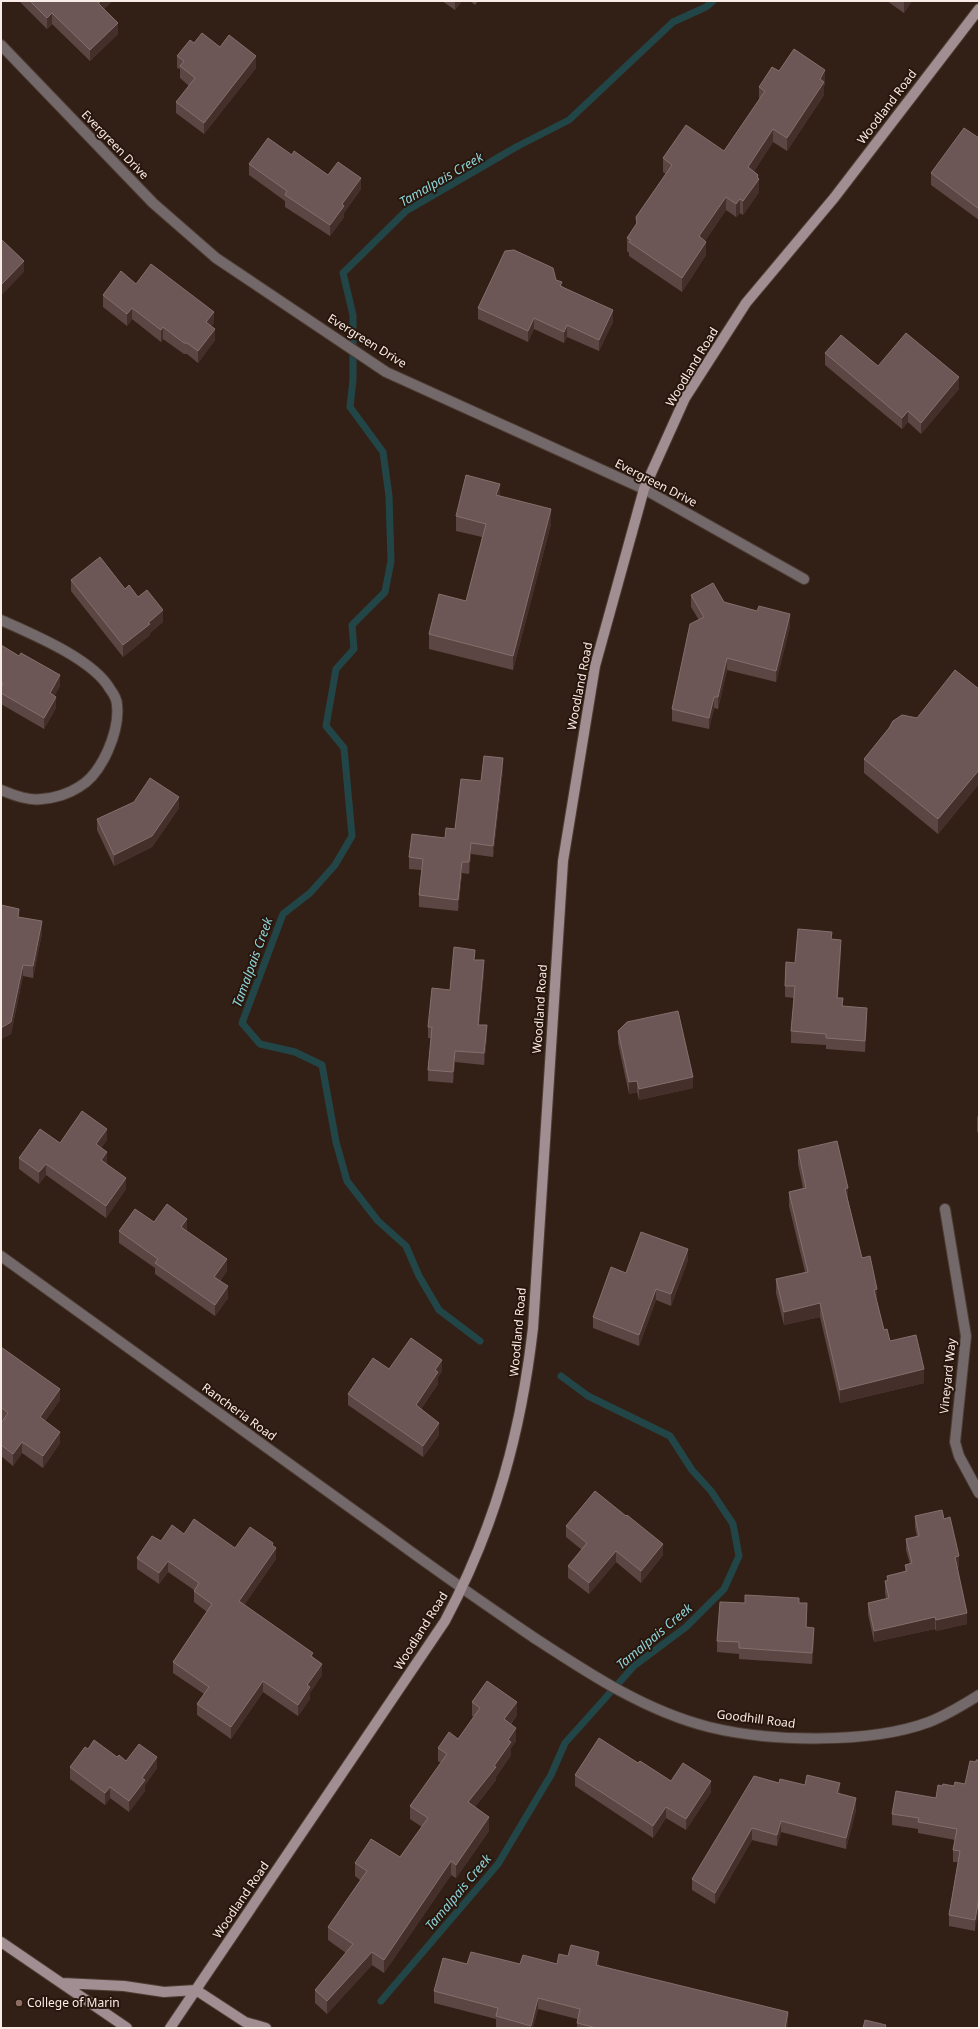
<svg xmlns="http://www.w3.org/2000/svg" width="980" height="2029" font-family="'Noto Sans',sans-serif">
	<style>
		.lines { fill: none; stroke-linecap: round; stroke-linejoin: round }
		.stream { stroke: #224648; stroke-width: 7 }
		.street-casing { stroke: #4e3d33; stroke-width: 12 }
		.secondary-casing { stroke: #4e3d33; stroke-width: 12 }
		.street { stroke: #73686a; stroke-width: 10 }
		.secondary { stroke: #a08e92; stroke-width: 10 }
		.wall { fill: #5c4644 }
		.shaded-wall { fill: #442f2a }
		.building { fill: #6d5756; stroke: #836f6c }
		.education-dot { fill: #8d6e63; stroke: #28160d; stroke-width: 1.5 }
		.labels { text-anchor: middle; stroke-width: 4; stroke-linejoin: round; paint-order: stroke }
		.street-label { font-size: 12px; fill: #f9ece6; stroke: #28160d }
		.poi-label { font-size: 12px; fill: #f9ece6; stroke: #28160d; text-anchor: start }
		.water-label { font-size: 13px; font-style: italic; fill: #8dd4d9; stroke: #28160d }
	</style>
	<rect width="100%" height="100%" fill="#322016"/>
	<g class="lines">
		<path class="stream" d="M 480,1341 L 439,1310 L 419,1276 L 406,1246 L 378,1221 L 347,1181 L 336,1142 L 322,1065 L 295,1052 L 260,1044 L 242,1023 L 283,914 L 310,893 L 335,865 L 352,836 L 344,748 L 326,726 L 336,669 L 354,649 L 352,625 L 385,592 L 391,561 L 389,496 L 383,452 L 350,407 L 353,380 L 353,315 L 343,273 L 406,211 L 518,146 L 569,120 L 673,22 L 706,7 L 713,1
			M 381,2001 L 498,1864 L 551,1775 L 565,1743 L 634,1666 L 686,1627 L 724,1589 L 739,1556 L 733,1524 L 711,1491 L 692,1470 L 670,1436 L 588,1396 L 561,1376"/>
		<defs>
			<path id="street" d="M 1,45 L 153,203 L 216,258 L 386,372 L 644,489 L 804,579
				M 1,620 C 32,634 93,659 110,689 C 113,693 117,700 117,705 C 120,731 102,774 79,787 C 68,794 54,798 42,799 C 28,801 14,795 1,790
				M 945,1209 L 966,1336 L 955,1442 L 959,1456 L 979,1493
				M 1,1256 C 129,1348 256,1440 384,1532 C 433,1568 483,1603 533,1637 C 588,1673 645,1711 709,1727 C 770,1742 870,1744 929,1722 C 947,1715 963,1705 979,1695"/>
			<path id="secondary" d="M 1,1942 L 127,2028
				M 62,1983 L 124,1986 L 164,1992 L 196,1990
				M 196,1990 L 245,2022 L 266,2028
				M 170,2028 L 445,1621 C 495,1527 521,1433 533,1328 L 563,861 L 595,666 L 644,489 L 685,398 L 746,303 L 834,198 L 979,9"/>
		</defs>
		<use href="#street" class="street-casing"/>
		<use href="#secondary" class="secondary-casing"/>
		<use href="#street" class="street"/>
		<use href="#secondary" class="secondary"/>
	</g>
	<path class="wall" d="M 20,1 L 112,1 L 104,9 L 118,34 L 90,61 L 52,24 L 47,29 L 20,2 Z
		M 442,1 L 462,1 L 455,10 Z
		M 470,1 L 478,1 L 475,5 Z
		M 887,1 L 912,1 L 904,13 Z
		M 194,43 L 220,47 L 256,68 L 204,134 L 176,113 L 176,102 L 189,86 L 180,78 L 180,69 L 177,68 L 177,56 Z
		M 779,71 L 825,84 L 824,86 L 824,95 L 787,151 L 773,142 L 754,171 L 758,175 L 759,192 L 743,215 L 740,213 L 736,217 L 726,210 L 705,241 L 706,255 L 682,292 L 629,256 L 629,253 L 627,251 L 627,238 L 636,225 L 636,217 L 666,174 L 663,172 L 663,158 L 724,151 L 759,100 L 759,87 Z
		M 979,138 L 979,220 L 931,185 L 931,173 Z
		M 292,155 L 328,175 L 361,189 L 344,213 L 344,217 L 330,236 L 285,207 L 285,201 L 249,175 L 249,164 Z
		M 556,280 L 562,286 L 613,322 L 599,351 L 567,337 L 564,343 L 534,329 L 528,342 L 478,319 L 478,308 Z
		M 136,284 L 214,323 L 211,326 L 215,340 L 198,363 L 187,354 L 184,354 L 163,339 L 161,342 L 132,319 L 127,326 L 103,307 L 103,295 Z
		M 825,353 L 878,366 L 959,389 L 921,434 L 908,422 L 902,429 L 825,365 Z
		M 500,496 L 551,524 L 513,670 L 429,649 L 429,634 L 466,601 L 482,537 L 456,531 L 456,516 Z
		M 71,580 L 125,589 L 138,597 L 163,622 L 150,633 L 150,635 L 123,657 L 71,591 Z
		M 691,595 L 724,602 L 790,626 L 776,682 L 727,670 L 718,709 L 714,708 L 709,729 L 672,721 L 672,709 L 699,620 L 691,607 Z
		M 1,645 L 60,686 L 54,696 L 56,708 L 44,729 L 1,704 Z
		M 979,689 L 979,784 L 938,834 L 864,773 L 864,759 L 917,718 Z
		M 503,770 L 493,857 L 471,854 L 469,874 L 462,873 L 458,911 L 419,907 L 419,895 L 422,870 L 409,869 L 409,857 L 445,838 L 455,829 L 481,781 Z
		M 179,808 L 152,847 L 114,866 L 97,830 L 97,819 Z
		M 1,905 L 42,933 L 33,978 L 23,976 L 11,1034 L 1,1039 Z
		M 832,939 L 841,951 L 838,998 L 843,1006 L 867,1019 L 865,1052 L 826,1049 L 826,1045 L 791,1043 L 791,1031 L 794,998 L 785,997 L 785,986 L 795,963 Z
		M 475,960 L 484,972 L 479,1025 L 487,1037 L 484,1065 L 455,1062 L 453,1083 L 428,1081 L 428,1070 L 431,1038 L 428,1038 L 428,1027 L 450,990 Z
		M 618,1031 L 693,1088 L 639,1100 L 637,1092 L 629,1094 L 618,1043 Z
		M 979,1115 L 979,1133 L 977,1132 L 977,1117 Z
		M 107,1140 L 101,1148 L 107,1163 L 106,1164 L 126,1189 L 106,1218 L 46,1175 L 39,1184 L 19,1169 L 19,1158 L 60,1143 Z
		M 798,1150 L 848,1200 L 862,1258 L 877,1302 L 884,1330 L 890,1341 L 924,1383 L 840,1403 L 820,1317 L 784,1325 L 776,1293 L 776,1279 L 805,1272 L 789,1206 L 789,1192 L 803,1188 L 798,1164 Z
		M 154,1222 L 187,1230 L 187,1231 L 227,1271 L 220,1281 L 228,1298 L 215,1316 L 155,1274 L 155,1268 L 119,1243 L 119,1231 Z
		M 688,1260 L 671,1306 L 656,1300 L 639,1346 L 593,1328 L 593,1317 L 626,1273 Z
		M 1,1347 L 60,1400 L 45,1421 L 60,1443 L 43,1468 L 22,1453 L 13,1466 L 1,1456 L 1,1423 L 3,1420 L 1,1419 Z
		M 389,1369 L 442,1371 L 438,1377 L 438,1384 L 421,1409 L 439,1435 L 423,1457 L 348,1405 L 348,1394 Z
		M 915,1516 L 944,1519 L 959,1567 L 957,1568 L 967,1624 L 936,1631 L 935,1629 L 874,1642 L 868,1614 L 868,1603 L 886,1599 L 885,1593 L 885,1581 L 887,1581 L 887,1576 L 905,1571 L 905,1565 L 910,1564 L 906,1550 L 906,1539 L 917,1537 L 915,1527 Z
		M 566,1526 L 663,1555 L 641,1583 L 616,1562 L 589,1594 L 568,1578 L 568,1566 L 582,1550 L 566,1537 Z
		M 184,1534 L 235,1548 L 273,1546 L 276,1559 L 244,1605 L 313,1657 L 322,1675 L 310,1693 L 310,1699 L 298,1716 L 263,1692 L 231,1739 L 197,1715 L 197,1704 L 204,1694 L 173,1673 L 173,1662 L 207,1612 L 194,1602 L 194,1590 L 168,1572 L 159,1584 L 137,1569 L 137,1558 L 161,1541 Z
		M 745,1603 L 799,1603 L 807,1615 L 806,1628 L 814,1640 L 812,1664 L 739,1659 L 739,1654 L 717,1652 L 717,1641 Z
		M 472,1702 L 517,1715 L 511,1724 L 516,1741 L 511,1748 L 511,1755 L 496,1777 L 496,1780 L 475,1807 L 489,1831 L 456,1878 L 451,1875 L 384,1973 L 372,1965 L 327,2014 L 315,2003 L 315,1990 L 346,1953 L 328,1940 L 328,1927 L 360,1880 L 355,1876 L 355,1863 L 400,1857 L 422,1827 L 410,1819 L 410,1806 L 441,1763 L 438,1761 L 438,1748 L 458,1739 L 474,1717 L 472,1716 Z
		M 88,1749 L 117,1757 L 126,1761 L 157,1768 L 145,1785 L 145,1791 L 129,1812 L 110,1798 L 105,1805 L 70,1779 L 70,1767 Z
		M 976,1762 L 975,1931 L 949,1926 L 949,1915 L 958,1862 L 953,1862 L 953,1850 L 955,1840 L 918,1833 L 918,1829 L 892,1825 L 892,1814 L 936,1798 L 942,1786 L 954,1786 L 965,1784 Z
		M 638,1763 L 671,1781 L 711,1792 L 686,1830 L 666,1818 L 653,1838 L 575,1786 L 575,1775 Z
		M 779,1783 L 840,1794 L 856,1810 L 846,1849 L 781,1832 L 777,1846 L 752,1840 L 715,1904 L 692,1890 L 692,1879 Z
		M 599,1963 L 599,1966 L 788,2023 L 787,2028 L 577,2028 L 577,2019 L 538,2009 L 533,2028 L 496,2028 L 496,2019 L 434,2003 L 434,1991 L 467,1964 L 520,1964 Z"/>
	<path class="shaded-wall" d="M 101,1 L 112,1 L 98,15 L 98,3 Z
		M 455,1 L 462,1 L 455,10 Z
		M 904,1 L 912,1 L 904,13 Z
		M 52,13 L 52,24 L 47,29 L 47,18 Z
		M 118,23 L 118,34 L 90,61 L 90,50 Z
		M 256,56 L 256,68 L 204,134 L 204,123 Z
		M 825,70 L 825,84 L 824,86 L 824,95 L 787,151 L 787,138 L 820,79 Z
		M 773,129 L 773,142 L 748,181 L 748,167 Z
		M 758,175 L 759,192 L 743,215 L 743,201 Z
		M 361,178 L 361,189 L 344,213 L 344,217 L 330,236 L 330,225 L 342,204 Z
		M 726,197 L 726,210 L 699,250 L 699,236 Z
		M 740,199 L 740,213 L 736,217 L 736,204 Z
		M 706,242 L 706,255 L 682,292 L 682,278 Z
		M 24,261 L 24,272 L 1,296 L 1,285 Z
		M 132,308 L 132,319 L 127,326 L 127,314 Z
		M 613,310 L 613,322 L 599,351 L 599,340 Z
		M 214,312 L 214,323 L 206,333 L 206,322 Z
		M 534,318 L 534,329 L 528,342 L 528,331 Z
		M 567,325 L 567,337 L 564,343 L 564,332 Z
		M 163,327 L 163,339 L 161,342 L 161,330 Z
		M 215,329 L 215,340 L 198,363 L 198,351 Z
		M 959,377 L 959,389 L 921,434 L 921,423 Z
		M 908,411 L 908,422 L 902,429 L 902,418 Z
		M 500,484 L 500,499 L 496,495 Z
		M 551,509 L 551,524 L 513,670 L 513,656 Z
		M 163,610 L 163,622 L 150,633 L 150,635 L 123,657 L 123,645 L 148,623 Z
		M 790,614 L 790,626 L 776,682 L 776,671 Z
		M 727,658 L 727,670 L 718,709 L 718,697 Z
		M 60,675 L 60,686 L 50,705 L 50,693 Z
		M 56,697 L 56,708 L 44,729 L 44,718 Z
		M 714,697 L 714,708 L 709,729 L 709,718 Z
		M 503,758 L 503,770 L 493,857 L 493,846 Z
		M 979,770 L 979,784 L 938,834 L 938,819 Z
		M 179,797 L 179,808 L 152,847 L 114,866 L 114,855 Z
		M 471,843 L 471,854 L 469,874 L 469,862 Z
		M 462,862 L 462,873 L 458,911 L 458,900 Z
		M 42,921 L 42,933 L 33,978 L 33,966 Z
		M 841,940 L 841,951 L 837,1009 L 837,998 Z
		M 484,960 L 484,972 L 478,1036 L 478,1025 Z
		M 23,965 L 23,976 L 11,1034 L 1,1039 L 1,1028 Z
		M 867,1008 L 867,1019 L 865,1052 L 865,1041 Z
		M 487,1025 L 487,1037 L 484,1065 L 484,1053 Z
		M 455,1051 L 455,1062 L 453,1083 L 453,1072 Z
		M 693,1077 L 693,1088 L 639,1100 L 639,1089 Z
		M 637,1081 L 637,1092 L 629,1094 L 629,1082 Z
		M 107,1129 L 107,1140 L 96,1156 L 96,1144 Z
		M 107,1152 L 107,1163 L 101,1172 L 101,1160 Z
		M 46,1164 L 46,1175 L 39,1184 L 39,1172 Z
		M 126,1178 L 126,1189 L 106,1218 L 106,1206 Z
		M 848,1188 L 848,1201 L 845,1189 Z
		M 187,1219 L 187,1230 L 181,1239 L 181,1227 Z
		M 688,1249 L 688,1260 L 671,1306 L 671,1294 Z
		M 227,1259 L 227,1271 L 214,1288 L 214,1277 Z
		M 228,1286 L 228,1298 L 215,1316 L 215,1305 Z
		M 656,1289 L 656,1300 L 639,1346 L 639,1335 Z
		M 877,1289 L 877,1302 L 874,1304 L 874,1290 Z
		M 820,1303 L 820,1317 L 784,1325 L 784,1312 Z
		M 442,1360 L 442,1371 L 438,1377 L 438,1384 L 416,1416 L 416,1405 L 435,1370 Z
		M 924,1369 L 924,1383 L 840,1403 L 840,1390 Z
		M 60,1389 L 60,1400 L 40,1429 L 40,1417 Z
		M 439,1423 L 439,1435 L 423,1457 L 423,1446 Z
		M 60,1432 L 60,1443 L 43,1468 L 43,1456 Z
		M 22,1442 L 22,1453 L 13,1466 L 13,1454 Z
		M 273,1543 L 273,1552 L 276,1548 L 276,1559 L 239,1613 L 239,1601 Z
		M 663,1544 L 663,1555 L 641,1583 L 641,1571 Z
		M 616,1551 L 616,1562 L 589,1594 L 589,1583 Z
		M 959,1556 L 959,1567 L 955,1568 L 955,1557 Z
		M 168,1561 L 168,1572 L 159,1584 L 159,1573 Z
		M 807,1603 L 807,1615 L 806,1639 L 806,1627 Z
		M 967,1613 L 967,1624 L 936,1631 L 936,1620 Z
		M 935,1617 L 935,1629 L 874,1642 L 874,1631 Z
		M 814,1628 L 814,1640 L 812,1664 L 812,1653 Z
		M 322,1664 L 322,1675 L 310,1693 L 310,1699 L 298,1716 L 298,1705 L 307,1685 Z
		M 263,1681 L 263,1692 L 231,1739 L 231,1727 Z
		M 517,1702 L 517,1715 L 504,1732 L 504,1719 Z
		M 516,1728 L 516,1741 L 511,1748 L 511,1755 L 496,1777 L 496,1780 L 468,1816 L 468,1802 L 494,1766 L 508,1740 Z
		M 157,1757 L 157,1768 L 145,1785 L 145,1791 L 129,1812 L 129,1801 L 142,1778 Z
		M 711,1781 L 711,1792 L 686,1830 L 686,1819 Z
		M 840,1783 L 840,1795 L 837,1793 Z
		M 110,1787 L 110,1798 L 105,1805 L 105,1793 Z
		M 856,1798 L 856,1810 L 846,1849 L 846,1838 Z
		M 666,1807 L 666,1818 L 653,1838 L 653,1826 Z
		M 489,1817 L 489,1831 L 456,1878 L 456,1865 Z
		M 781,1821 L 781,1832 L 777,1846 L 777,1835 Z
		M 752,1828 L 752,1840 L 715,1904 L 715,1893 Z
		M 451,1861 L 451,1875 L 384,1973 L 384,1960 Z
		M 979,1898 L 979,1909 L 975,1931 L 975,1920 Z
		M 372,1952 L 372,1965 L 327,2014 L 327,2001 Z
		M 599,1952 L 599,1963 L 596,1976 L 596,1965 Z
		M 538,1998 L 538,2009 L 533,2028 L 531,2028 L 531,2026 Z
		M 788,2012 L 788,2023 L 787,2028 L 785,2028 Z"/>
	<path class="building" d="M 30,1 L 101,1 L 98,3 L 118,23 L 90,50 L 52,13 L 47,18 Z
		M 202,33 L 220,47 L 229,35 L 256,56 L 204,123 L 176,102 L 195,78 L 180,66 L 184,61 L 177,56 L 190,40 L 194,43 Z
		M 794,49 L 825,70 L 820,79 L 824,82 L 787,138 L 773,129 L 748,167 L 758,175 L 757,177 L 759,179 L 743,201 L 740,199 L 736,204 L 726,197 L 699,236 L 706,242 L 682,278 L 629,242 L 631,240 L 627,238 L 637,223 L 636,217 L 672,165 L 663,158 L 686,125 L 724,151 L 765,91 L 759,87 L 772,67 L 779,71 Z
		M 964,128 L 979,138 L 979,209 L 931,173 Z
		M 268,138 L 292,155 L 294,151 L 328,175 L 338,162 L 361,178 L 342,204 L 344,206 L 330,225 L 285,195 L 287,191 L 249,164 Z
		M 1,239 L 24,261 L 1,285 Z
		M 514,250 L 553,268 L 556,280 L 562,282 L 560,286 L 613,310 L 599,340 L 567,325 L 564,332 L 534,318 L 528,331 L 478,308 L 505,251 Z
		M 151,264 L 214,312 L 206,322 L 215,329 L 198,351 L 187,343 L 184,343 L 163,327 L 161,330 L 132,308 L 127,314 L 103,295 L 121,271 L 136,284 Z
		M 906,333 L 959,377 L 921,423 L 908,411 L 902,418 L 825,353 L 841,335 L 878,366 Z
		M 466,475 L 500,484 L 496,495 L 551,509 L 513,656 L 429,634 L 439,594 L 466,601 L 486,524 L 456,516 Z
		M 100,557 L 125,589 L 129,585 L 138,597 L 147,590 L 163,610 L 148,623 L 150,624 L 123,645 L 71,580 Z
		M 713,583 L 724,602 L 757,611 L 759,606 L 790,614 L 776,671 L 727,658 L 718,697 L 714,697 L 709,718 L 672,709 L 690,624 L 704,617 L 691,595 Z
		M 1,645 L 19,656 L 21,653 L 60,675 L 50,693 L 56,697 L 44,718 L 1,693 L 1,687 L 3,683 L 1,682 Z
		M 955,670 L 979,689 L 979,770 L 938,819 L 864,759 L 889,728 L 893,721 L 902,715 L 917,718 Z
		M 484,756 L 503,758 L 493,846 L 471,843 L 469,862 L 462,862 L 458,900 L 419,895 L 423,859 L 409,857 L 412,834 L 445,838 L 446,828 L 455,829 L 461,779 L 481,781 Z
		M 150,778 L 179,797 L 152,836 L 114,855 L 97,819 L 134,802 Z
		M 1,905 L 19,909 L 18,917 L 42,921 L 33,966 L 23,965 L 11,1022 L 1,1028 Z
		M 798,929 L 832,932 L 831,939 L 841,940 L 837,998 L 843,998 L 842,1006 L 867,1008 L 865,1041 L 826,1038 L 826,1034 L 791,1031 L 795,986 L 785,986 L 786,962 L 795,963 Z
		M 454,947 L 475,950 L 474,960 L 484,960 L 478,1025 L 487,1025 L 484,1053 L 455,1051 L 453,1072 L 428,1070 L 432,1027 L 428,1027 L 432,988 L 450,990 Z
		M 678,1011 L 693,1077 L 639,1089 L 637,1081 L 629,1082 L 618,1031 L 627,1022 Z
		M 82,1111 L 107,1129 L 96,1144 L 107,1152 L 101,1160 L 126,1178 L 106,1206 L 46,1164 L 39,1172 L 19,1158 L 40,1129 L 60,1143 Z
		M 837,1141 L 848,1188 L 845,1189 L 862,1258 L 870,1256 L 877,1289 L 874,1290 L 884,1330 L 887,1329 L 890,1341 L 916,1335 L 924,1369 L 840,1390 L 820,1303 L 784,1312 L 776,1279 L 808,1272 L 789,1192 L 806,1188 L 798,1150 Z
		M 167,1204 L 187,1219 L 181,1227 L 227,1259 L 214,1277 L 228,1286 L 215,1305 L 155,1263 L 158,1259 L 119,1231 L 135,1209 L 154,1222 Z
		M 641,1232 L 688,1249 L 671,1294 L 656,1289 L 639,1335 L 593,1317 L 611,1267 L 626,1273 Z
		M 411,1338 L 442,1360 L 435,1370 L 438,1372 L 416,1405 L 439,1423 L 423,1446 L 348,1394 L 373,1358 L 389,1369 Z
		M 1,1347 L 60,1389 L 40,1417 L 60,1432 L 43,1456 L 22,1442 L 13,1454 L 1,1445 L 1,1423 L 8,1413 L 1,1407 Z
		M 595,1491 L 626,1516 L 627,1515 L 663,1544 L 641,1571 L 616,1551 L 589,1583 L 568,1566 L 587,1543 L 566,1526 Z
		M 942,1510 L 944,1519 L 950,1517 L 959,1556 L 955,1557 L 967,1613 L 936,1620 L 935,1617 L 874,1631 L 868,1603 L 889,1598 L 885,1581 L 888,1580 L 887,1576 L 907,1571 L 905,1565 L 912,1563 L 906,1539 L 919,1536 L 915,1516 Z
		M 194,1519 L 235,1548 L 250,1527 L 273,1543 L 272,1545 L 276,1548 L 239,1601 L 313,1653 L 311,1656 L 322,1664 L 307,1685 L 310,1687 L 298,1705 L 263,1681 L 231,1727 L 197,1704 L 209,1687 L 173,1662 L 212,1604 L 194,1591 L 199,1583 L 168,1561 L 159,1573 L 137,1558 L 152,1536 L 161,1541 L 172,1525 L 184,1534 Z
		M 745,1595 L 799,1598 L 799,1603 L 807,1603 L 806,1627 L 814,1628 L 812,1653 L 739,1648 L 739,1642 L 717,1641 L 720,1602 L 745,1603 Z
		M 487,1681 L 517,1702 L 504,1719 L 516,1728 L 508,1740 L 511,1742 L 494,1766 L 496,1767 L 468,1802 L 489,1817 L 456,1865 L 451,1861 L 384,1960 L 372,1952 L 327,2001 L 315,1990 L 353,1944 L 328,1927 L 367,1871 L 355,1863 L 371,1839 L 400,1857 L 428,1818 L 410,1806 L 447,1754 L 438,1748 L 449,1732 L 458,1739 L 480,1708 L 472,1702 Z
		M 599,1738 L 638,1763 L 640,1761 L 671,1781 L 683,1763 L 711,1781 L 686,1819 L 666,1807 L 653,1826 L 575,1775 Z
		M 94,1740 L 117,1757 L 119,1755 L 126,1761 L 139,1744 L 157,1757 L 142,1778 L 145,1780 L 129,1801 L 110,1787 L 105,1793 L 70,1767 L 85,1747 L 88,1749 Z
		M 976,1760 L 979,1760 L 979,1898 L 975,1920 L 949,1915 L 960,1851 L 953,1850 L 957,1829 L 918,1822 L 919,1818 L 892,1814 L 896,1791 L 936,1798 L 938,1785 L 942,1786 L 943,1784 L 954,1786 L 955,1782 L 965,1784 L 970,1761 L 976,1762 Z
		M 807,1775 L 840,1783 L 837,1793 L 856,1798 L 846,1838 L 781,1821 L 777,1835 L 752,1828 L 715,1893 L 692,1879 L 754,1776 L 779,1783 L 780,1779 L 805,1785 Z
		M 571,1945 L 599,1952 L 596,1965 L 788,2012 L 785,2028 L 593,2028 L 593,2027 L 577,2023 L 580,2009 L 538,1998 L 531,2026 L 496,2016 L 498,2008 L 434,1991 L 443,1958 L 467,1964 L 471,1952 L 520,1964 L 523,1955 L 557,1964 L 559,1954 L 568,1956 Z
		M 865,2020 L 886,2025 L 885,2028 L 863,2028 Z"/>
	<circle class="education-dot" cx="19" cy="2003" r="4"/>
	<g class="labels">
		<g class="street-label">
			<text transform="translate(887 107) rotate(-53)" y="4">Woodland Road</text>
			<text transform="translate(115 145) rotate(46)" y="4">Evergreen Drive</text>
			<text transform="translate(367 341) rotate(32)" y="4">Evergreen Drive</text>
			<text transform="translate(692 367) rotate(-59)" y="4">Woodland Road</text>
			<text transform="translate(656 483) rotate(27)" y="4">Evergreen Drive</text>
			<text transform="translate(580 686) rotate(-79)" y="4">Woodland Road</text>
			<text transform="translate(540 1009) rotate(-86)" y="4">Woodland Road</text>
			<text transform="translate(518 1332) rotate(-85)" y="4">Woodland Road</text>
			<text transform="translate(948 1376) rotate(-84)" y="4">Vineyard Way</text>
			<text transform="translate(239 1412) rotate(36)" y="4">Rancheria Road</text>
			<text transform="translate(421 1631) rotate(-58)" y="4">Woodland Road</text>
			<text transform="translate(756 1719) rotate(7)" y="4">Goodhill Road</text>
			<text transform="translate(241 1900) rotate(-56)" y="4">Woodland Road</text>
		</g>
		<g class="poi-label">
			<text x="27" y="2007">College of Marin</text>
		</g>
		<g class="water-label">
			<text transform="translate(441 179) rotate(-30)" y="5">Tamalpais Creek</text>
			<text transform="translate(252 962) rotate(-70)" y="5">Tamalpais Creek</text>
			<text transform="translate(654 1636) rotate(-40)" y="5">Tamalpais Creek</text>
			<text transform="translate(458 1892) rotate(-50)" y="5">Tamalpais Creek</text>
		</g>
	</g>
	<rect width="980" height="2029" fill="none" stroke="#f9ece6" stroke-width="4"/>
</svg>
